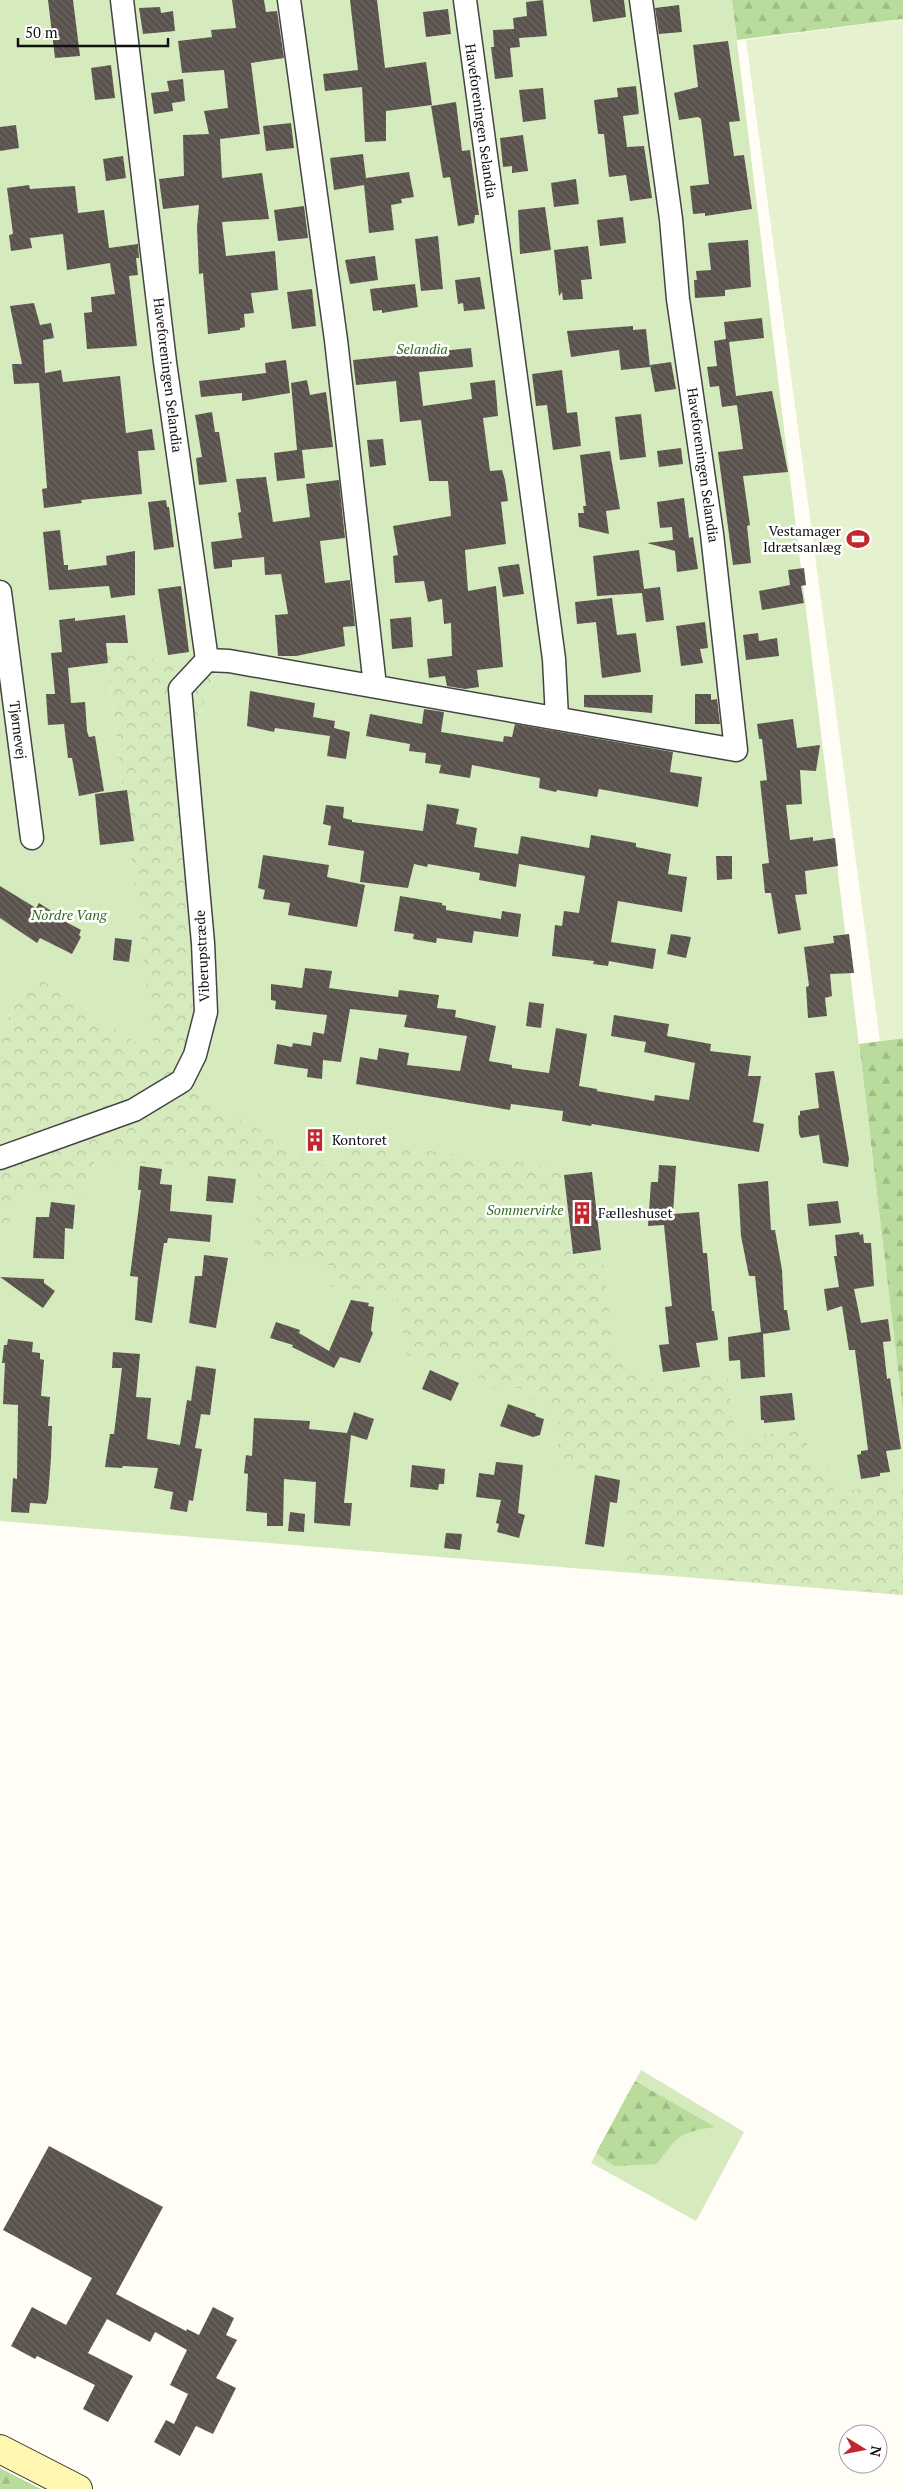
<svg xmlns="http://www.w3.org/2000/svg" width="903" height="2489" font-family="'PT Serif',serif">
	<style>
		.grass { fill: #d5ebbd }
		.forest { fill: url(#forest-firs) }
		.park { fill: url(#park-crowns) }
		.pitch { fill: #e6f2cf }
		.building { fill: url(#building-back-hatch) }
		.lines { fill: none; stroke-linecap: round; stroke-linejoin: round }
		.street-casing { stroke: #444; stroke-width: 25 }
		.secondary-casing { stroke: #333; stroke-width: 30 }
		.street { stroke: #fff; stroke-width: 22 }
		.secondary { stroke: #fff6b0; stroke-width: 28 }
		.labels { text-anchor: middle; stroke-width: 5; stroke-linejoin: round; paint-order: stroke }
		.street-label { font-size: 14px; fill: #111; stroke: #fff }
		.park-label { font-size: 14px; font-style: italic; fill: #2f6b1f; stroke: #fff }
		.poi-label { font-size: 14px; fill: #111; stroke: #fff; text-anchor: start }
	</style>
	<defs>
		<pattern id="forest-firs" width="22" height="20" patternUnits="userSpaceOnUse" patternTransform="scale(1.25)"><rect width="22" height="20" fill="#b9dc9c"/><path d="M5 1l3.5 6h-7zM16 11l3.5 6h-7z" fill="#9ebc85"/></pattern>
		<pattern id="park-crowns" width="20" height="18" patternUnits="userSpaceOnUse" patternTransform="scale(1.25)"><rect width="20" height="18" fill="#d5ebbd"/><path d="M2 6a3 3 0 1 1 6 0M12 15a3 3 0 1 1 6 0" fill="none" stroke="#b6c8a1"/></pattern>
		<pattern id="building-back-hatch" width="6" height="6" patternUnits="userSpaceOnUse" patternTransform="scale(1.25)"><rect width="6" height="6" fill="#5a524d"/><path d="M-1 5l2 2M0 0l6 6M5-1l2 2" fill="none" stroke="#6d6662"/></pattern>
	</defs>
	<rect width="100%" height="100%" fill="#fffdf5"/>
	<path class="grass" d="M 0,0 L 732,0 L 903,1409 L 903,1595 L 0,1521 L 0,1181 L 213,1043 L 196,722 L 217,670 L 106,652 L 156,1056 L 33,974 L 0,1032 Z
		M 641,2070 L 744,2132 L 696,2221 L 591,2163 Z"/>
	<path class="forest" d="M 732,0 L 903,0 L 903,19 L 737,40 Z
		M 903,1038 L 903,1411 L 859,1044 Z
		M 635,2081 L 715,2127 C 680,2132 678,2135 657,2164 L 614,2166 L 596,2153 Z
		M 0,2468 L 41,2489 L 0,2489 Z"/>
	<path class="park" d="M 106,651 L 217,670 L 196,722 L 213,1043 L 193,1093 L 333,1171 L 344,1140 L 563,1168 L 572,1259 L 602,1256 L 616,1359 L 659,1382 L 727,1373 L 736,1438 L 806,1430 L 809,1463 L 826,1461 L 834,1493 L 903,1482 L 903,1595 L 624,1571 L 630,1471 L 558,1467 L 558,1420 L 520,1388 L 479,1387 L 476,1361 L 407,1356 L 396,1293 L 327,1286 L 329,1265 L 254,1259 L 258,1170 L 95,1160 L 85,1196 L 14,1191 L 9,1230 L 0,1229 L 0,1032 L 33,974 L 155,1055 Z"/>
	<path class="pitch" d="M 903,19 L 903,1038 L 880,1041 L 746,40 Z"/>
	<path class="building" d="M 48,0 L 73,0 L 80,56 L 55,58 Z
		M 232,0 L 264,0 L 266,12 L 277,11 L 284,58 L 251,63 L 260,134 L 220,139 L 222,178 L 262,173 L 269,219 L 222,222 L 226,256 L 275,251 L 278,290 L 251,293 L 254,313 L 244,314 L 245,327 L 240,328 L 240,330 L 208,334 L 203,273 L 199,274 L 197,227 L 199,205 L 163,209 L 159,179 L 184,176 L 183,135 L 209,134 L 204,111 L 228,108 L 224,70 L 182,73 L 178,41 L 212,37 L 211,30 L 236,28 Z
		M 350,0 L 377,0 L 385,68 L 426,62 L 432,105 L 386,111 L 386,141 L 365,142 L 362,87 L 325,91 L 323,74 L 358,70 Z
		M 543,0 L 547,36 L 519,38 L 520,47 L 510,48 L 513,77 L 495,79 L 491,47 L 494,47 L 493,30 L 514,29 L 513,18 L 527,16 L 526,2 Z
		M 590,0 L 624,0 L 626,17 L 593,22 Z
		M 679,5 L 682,32 L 659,34 L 655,8 Z
		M 160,7 L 161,13 L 173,11 L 175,31 L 143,34 L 139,8 Z
		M 448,9 L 451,34 L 426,37 L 423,12 Z
		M 728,41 L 740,121 L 729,122 L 734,156 L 744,155 L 752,209 L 705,216 L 705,213 L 693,214 L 690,186 L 709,184 L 701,119 L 698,117 L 679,120 L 674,93 L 698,87 L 693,45 Z
		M 111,65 L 115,98 L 95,100 L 91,68 Z
		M 183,79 L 185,101 L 172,103 L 173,111 L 154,114 L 151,93 L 169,91 L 167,81 Z
		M 636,86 L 639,114 L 623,116 L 627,147 L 644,146 L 652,198 L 630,201 L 626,175 L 609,177 L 604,134 L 598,134 L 594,100 L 618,97 L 617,88 Z
		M 543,88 L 546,119 L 523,122 L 519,90 Z
		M 456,102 L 462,151 L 470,150 L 479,215 L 475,215 L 474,223 L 458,226 L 450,177 L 443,178 L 431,106 Z
		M 291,123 L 294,148 L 266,151 L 263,126 Z
		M 16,125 L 19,148 L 0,151 L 0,127 Z
		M 523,135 L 528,171 L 512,173 L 512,166 L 503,167 L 500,138 Z
		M 363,154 L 366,178 L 409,172 L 414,197 L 401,199 L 402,203 L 391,205 L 394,230 L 369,233 L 364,185 L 334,190 L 330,158 Z
		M 123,156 L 126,178 L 106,181 L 103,159 Z
		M 576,179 L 579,204 L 554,207 L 551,183 Z
		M 29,185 L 30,189 L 75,186 L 78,213 L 104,210 L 109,248 L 138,244 L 139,258 L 136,258 L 138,275 L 129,276 L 137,346 L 87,349 L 84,313 L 92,312 L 91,297 L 115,294 L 110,263 L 67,270 L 63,234 L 30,238 L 32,248 L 11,251 L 9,235 L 13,234 L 7,188 Z
		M 304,206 L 308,238 L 278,241 L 274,210 Z
		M 545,207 L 551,250 L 520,254 L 518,210 Z
		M 623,217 L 626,243 L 600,246 L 597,220 Z
		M 438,236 L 443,289 L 421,291 L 415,239 Z
		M 748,240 L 751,287 L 725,290 L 725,296 L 695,298 L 694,280 L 697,280 L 696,271 L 711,270 L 708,243 Z
		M 588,246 L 592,279 L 581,280 L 583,299 L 563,300 L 562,292 L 559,296 L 554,250 Z
		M 375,256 L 378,280 L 350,284 L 345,260 Z
		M 480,277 L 485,309 L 464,311 L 463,303 L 458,304 L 455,280 Z
		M 415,284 L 418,307 L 382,313 L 382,310 L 373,311 L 370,289 Z
		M 312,289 L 316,326 L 292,329 L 287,292 Z
		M 34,303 L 40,325 L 51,323 L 54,338 L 43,340 L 45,373 L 61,370 L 63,382 L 120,376 L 126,433 L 152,429 L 155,450 L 138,451 L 142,494 L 81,500 L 82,503 L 44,508 L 42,489 L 47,488 L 39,383 L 14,384 L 12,364 L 22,364 L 10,306 Z
		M 762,318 L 764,338 L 729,342 L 736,396 L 772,391 L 788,472 L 743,476 L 750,525 L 747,526 L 751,563 L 733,565 L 718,452 L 743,449 L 736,398 L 737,405 L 722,407 L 719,386 L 710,387 L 707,367 L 717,366 L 714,341 L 726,339 L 724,322 Z
		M 633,326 L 633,330 L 646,329 L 650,367 L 621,370 L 619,350 L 571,357 L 567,331 Z
		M 471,348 L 473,367 L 419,372 L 423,406 L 472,399 L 470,383 L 495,380 L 498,416 L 483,418 L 490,471 L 502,470 L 505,480 L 508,501 L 501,502 L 506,544 L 465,550 L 468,591 L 496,586 L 503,667 L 477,670 L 479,687 L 465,689 L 447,686 L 445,676 L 429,678 L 427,659 L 452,656 L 451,623 L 444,624 L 442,599 L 428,602 L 424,581 L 395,583 L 393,556 L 398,555 L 393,526 L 451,516 L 448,481 L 429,481 L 421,420 L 400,422 L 396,381 L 356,385 L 353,360 Z
		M 286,360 L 290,393 L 242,401 L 242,393 L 201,397 L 199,381 L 266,373 L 265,363 Z
		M 671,362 L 676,389 L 655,392 L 650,365 Z
		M 562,370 L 567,413 L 577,412 L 581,446 L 553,450 L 547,405 L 536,406 L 532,374 Z
		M 307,380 L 310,395 L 326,392 L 333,447 L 302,450 L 305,478 L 277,481 L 274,453 L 297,450 L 291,383 Z
		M 212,412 L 215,432 L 219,432 L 227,482 L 199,485 L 196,458 L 202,457 L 195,415 Z
		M 641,414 L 646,457 L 620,460 L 615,417 Z
		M 383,439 L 386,465 L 370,467 L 367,440 Z
		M 681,448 L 683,464 L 659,467 L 657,451 Z
		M 610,451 L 620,509 L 606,511 L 609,534 L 579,527 L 578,513 L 584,513 L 583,506 L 586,506 L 580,455 Z
		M 266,477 L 273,522 L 310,517 L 306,484 L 339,480 L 345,538 L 320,541 L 325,583 L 350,580 L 355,626 L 343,627 L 345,646 L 296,656 L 278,656 L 275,615 L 288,614 L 281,574 L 265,575 L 264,557 L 232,560 L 232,567 L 214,569 L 211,542 L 242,538 L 238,513 L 241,512 L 236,479 Z
		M 684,498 L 689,538 L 693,537 L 698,569 L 677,572 L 675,551 L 647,543 L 673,540 L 672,527 L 660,528 L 657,502 Z
		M 166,500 L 167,507 L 169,507 L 174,547 L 154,550 L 148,502 Z
		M 60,530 L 64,565 L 68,565 L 68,570 L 107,565 L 106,556 L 135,551 L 135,595 L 111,598 L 109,586 L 49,590 L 43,532 Z
		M 639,550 L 644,589 L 660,587 L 664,620 L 646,622 L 642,593 L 597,596 L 593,556 Z
		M 519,564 L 524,594 L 503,597 L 498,567 Z
		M 804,568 L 806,585 L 801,586 L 804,603 L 762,610 L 759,591 L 790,585 L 788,570 Z
		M 181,586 L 189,652 L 168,655 L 158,589 Z
		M 612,598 L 617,635 L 636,633 L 641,672 L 602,678 L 596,622 L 577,624 L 575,602 Z
		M 125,615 L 128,643 L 106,643 L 108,663 L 68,668 L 71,703 L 85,702 L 87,731 L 89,737 L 95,736 L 104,791 L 79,796 L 72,758 L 68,758 L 64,724 L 48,725 L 46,694 L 55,694 L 51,653 L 62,652 L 59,620 L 75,618 L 75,621 Z
		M 411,617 L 413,647 L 392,649 L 390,619 Z
		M 705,622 L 708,648 L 700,649 L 703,663 L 681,666 L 676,626 Z
		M 758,633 L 759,641 L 777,638 L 779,656 L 746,660 L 743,635 Z
		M 250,691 L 315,703 L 313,717 L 335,721 L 334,728 L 350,732 L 346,759 L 327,756 L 330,736 L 275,728 L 274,732 L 247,726 Z
		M 695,694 L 711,694 L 711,700 L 717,699 L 720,724 L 695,724 Z
		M 584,695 L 653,695 L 652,713 L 584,707 Z
		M 424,709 L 444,712 L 441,732 L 503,742 L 504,736 L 512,737 L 515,724 L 673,752 L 670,772 L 702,777 L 698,807 L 599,789 L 597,797 L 557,790 L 556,792 L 539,788 L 540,778 L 472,765 L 470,778 L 439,773 L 441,765 L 425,763 L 426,753 L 409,751 L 410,744 L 366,736 L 370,714 L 422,724 Z
		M 793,719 L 797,748 L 820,745 L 816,771 L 800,770 L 802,804 L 786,805 L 790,840 L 813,837 L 813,841 L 835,838 L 838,866 L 805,871 L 807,894 L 795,895 L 801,930 L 778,934 L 771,893 L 765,893 L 762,864 L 769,863 L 760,781 L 767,780 L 762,739 L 759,739 L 757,724 Z
		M 127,790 L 134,841 L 100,845 L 95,794 Z
		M 427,804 L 459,809 L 456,824 L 477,828 L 474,847 L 518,854 L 521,836 L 589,848 L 591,835 L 636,843 L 636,847 L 671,854 L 668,874 L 687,877 L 682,912 L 618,901 L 611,942 L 656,949 L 653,969 L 609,961 L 608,966 L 593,964 L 594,961 L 552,956 L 555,925 L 562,926 L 564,911 L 579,913 L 585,876 L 519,864 L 516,887 L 479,880 L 480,873 L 428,864 L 427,867 L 414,864 L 408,888 L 360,882 L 364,851 L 328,845 L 331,826 L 323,824 L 326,805 L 344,807 L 343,818 L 352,820 L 352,822 L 423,831 Z
		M 263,855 L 329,865 L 327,877 L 365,885 L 357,927 L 288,915 L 290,903 L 263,899 L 265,890 L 258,888 Z
		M 716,856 L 732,856 L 732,879 L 717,880 Z
		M 0,886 L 36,908 L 39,903 L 56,914 L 55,916 L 81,930 L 79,935 L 81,937 L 72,954 L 40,938 L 37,943 L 0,918 Z
		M 400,896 L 442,903 L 442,905 L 446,906 L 446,910 L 501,919 L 502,911 L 521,914 L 518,937 L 474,931 L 472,943 L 437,938 L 436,943 L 413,939 L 414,934 L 394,931 Z
		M 671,934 L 691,937 L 686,958 L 667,954 Z
		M 849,934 L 854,973 L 830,974 L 832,996 L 825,998 L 827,1016 L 808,1018 L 806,987 L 809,986 L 804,947 L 834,943 L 833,936 Z
		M 115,938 L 132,940 L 129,962 L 113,960 Z
		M 305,968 L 332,971 L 329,988 L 398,997 L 399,990 L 439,995 L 437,1008 L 456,1010 L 455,1017 L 496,1026 L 489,1061 L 512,1065 L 512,1068 L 549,1073 L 556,1028 L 587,1034 L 579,1086 L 597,1089 L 597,1091 L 654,1101 L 655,1095 L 689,1100 L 695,1063 L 644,1052 L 646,1042 L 611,1036 L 614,1015 L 669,1024 L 667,1036 L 711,1044 L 710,1051 L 751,1056 L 748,1076 L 761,1076 L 753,1122 L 764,1124 L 759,1152 L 592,1124 L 591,1126 L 562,1121 L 563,1111 L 511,1104 L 510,1110 L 356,1084 L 360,1057 L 377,1060 L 379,1048 L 409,1053 L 407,1065 L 460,1071 L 467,1036 L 404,1027 L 407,1015 L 350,1009 L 341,1062 L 323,1060 L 322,1079 L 307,1077 L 308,1069 L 274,1064 L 277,1044 L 292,1047 L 293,1043 L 311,1046 L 313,1032 L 324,1034 L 327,1015 L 275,1009 L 276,1001 L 271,1000 L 271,984 L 302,988 Z
		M 529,1002 L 544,1004 L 541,1028 L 526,1026 Z
		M 834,1071 L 849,1159 L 848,1167 L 823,1163 L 819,1135 L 801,1138 L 799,1134 L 798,1116 L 800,1115 L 800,1111 L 819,1108 L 815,1073 Z
		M 659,1165 L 676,1166 L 673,1214 L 699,1212 L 703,1253 L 707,1253 L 712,1311 L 714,1311 L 718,1340 L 696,1343 L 700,1367 L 663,1372 L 659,1345 L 669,1344 L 665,1307 L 672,1306 L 664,1225 L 648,1226 L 651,1182 L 658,1182 Z
		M 140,1166 L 162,1169 L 160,1184 L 172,1185 L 170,1211 L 212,1215 L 210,1242 L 168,1238 L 167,1243 L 164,1243 L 152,1323 L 135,1320 L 138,1277 L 130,1276 L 141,1190 L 138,1190 Z
		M 592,1172 L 601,1250 L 573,1254 L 564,1175 Z
		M 208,1176 L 236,1179 L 233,1203 L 206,1201 Z
		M 768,1181 L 771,1230 L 775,1230 L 782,1270 L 784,1310 L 787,1310 L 790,1330 L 763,1334 L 765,1377 L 741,1379 L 740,1360 L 729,1361 L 728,1337 L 761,1332 L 755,1276 L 749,1276 L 741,1236 L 738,1184 Z
		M 838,1201 L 841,1223 L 809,1226 L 807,1204 Z
		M 51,1202 L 75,1205 L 73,1229 L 65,1228 L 64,1259 L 33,1258 L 36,1217 L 49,1217 Z
		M 859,1232 L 860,1235 L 863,1234 L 864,1243 L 871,1243 L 874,1286 L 854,1289 L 861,1323 L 888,1319 L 891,1341 L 883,1342 L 887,1379 L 890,1378 L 901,1449 L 886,1451 L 890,1472 L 880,1473 L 880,1476 L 861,1479 L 857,1455 L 861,1454 L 861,1451 L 868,1450 L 855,1350 L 849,1350 L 842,1306 L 827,1311 L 824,1289 L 839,1287 L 834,1256 L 837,1256 L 835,1235 Z
		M 204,1255 L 228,1258 L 216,1328 L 189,1323 L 195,1276 L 202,1276 Z
		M 0,1277 L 44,1279 L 44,1283 L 55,1291 L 43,1308 Z
		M 351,1300 L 369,1303 L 368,1306 L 374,1307 L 371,1330 L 373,1333 L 360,1363 L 340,1357 L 334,1368 L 292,1347 L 293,1345 L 270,1338 L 276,1322 L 300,1330 L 299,1333 L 329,1351 Z
		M 8,1339 L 33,1342 L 32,1352 L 40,1353 L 40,1359 L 44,1360 L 41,1396 L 50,1397 L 48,1426 L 52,1426 L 51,1458 L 48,1498 L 46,1504 L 30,1503 L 29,1513 L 11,1512 L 13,1478 L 17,1479 L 18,1405 L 3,1404 L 5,1363 L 2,1363 L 4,1345 L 7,1345 Z
		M 113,1352 L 140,1354 L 136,1397 L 151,1398 L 147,1439 L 180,1445 L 187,1400 L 191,1401 L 196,1366 L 216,1369 L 210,1415 L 201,1414 L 195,1448 L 202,1449 L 193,1501 L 189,1500 L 187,1512 L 170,1509 L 173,1492 L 154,1488 L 158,1468 L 123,1466 L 122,1468 L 105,1467 L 110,1434 L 114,1434 L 122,1368 L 112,1368 Z
		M 430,1370 L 459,1383 L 451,1401 L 422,1389 Z
		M 792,1393 L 795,1420 L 764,1423 L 764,1420 L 761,1420 L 760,1396 Z
		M 508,1404 L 536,1414 L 535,1416 L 544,1419 L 540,1435 L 533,1437 L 500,1426 Z
		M 354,1412 L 374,1419 L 367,1440 L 351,1435 L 344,1503 L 352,1503 L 350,1526 L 314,1523 L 316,1482 L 284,1479 L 283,1526 L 267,1526 L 267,1513 L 246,1511 L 248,1474 L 244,1473 L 246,1455 L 252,1456 L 254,1418 L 310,1421 L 309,1429 L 347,1433 Z
		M 496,1462 L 523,1465 L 518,1513 L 525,1515 L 519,1538 L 497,1532 L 499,1524 L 496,1523 L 501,1500 L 476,1497 L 479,1473 L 494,1475 Z
		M 412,1465 L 445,1469 L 444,1484 L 439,1484 L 438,1490 L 410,1487 Z
		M 595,1475 L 620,1480 L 617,1503 L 610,1502 L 604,1547 L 585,1544 Z
		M 290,1512 L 305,1514 L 304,1532 L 288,1531 Z
		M 446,1533 L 462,1534 L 460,1550 L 444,1548 Z
		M 49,2146 L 163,2207 L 116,2294 L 186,2331 L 187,2329 L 199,2335 L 213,2307 L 234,2318 L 226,2335 L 237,2340 L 216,2378 L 236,2388 L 213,2434 L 196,2426 L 180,2456 L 154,2442 L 166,2420 L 174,2424 L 188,2394 L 170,2385 L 187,2350 L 155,2332 L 150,2342 L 107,2319 L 88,2353 L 133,2376 L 108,2422 L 83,2409 L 95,2385 L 37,2356 L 35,2359 L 11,2346 L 32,2307 L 66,2325 L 92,2278 L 3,2230 Z"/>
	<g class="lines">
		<defs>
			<path id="street" d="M 122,0 L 165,362 L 207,660
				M 289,0 L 336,340 L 375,686
				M 465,0 L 554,659 L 557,718
				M 0,592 L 32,838
				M 0,1158 L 134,1110 L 182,1081 L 195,1055 L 206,1012 L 203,943 L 180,689 L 207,660 L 229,661 L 736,750 L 712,534 L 678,299 L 671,219 L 641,0"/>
			<path id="secondary" d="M 0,2449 L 78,2489"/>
		</defs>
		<use href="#street" class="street-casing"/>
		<use href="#secondary" class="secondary-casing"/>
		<use href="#street" class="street"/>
		<use href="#secondary" class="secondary"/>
	</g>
	<defs>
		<symbol id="stadium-bare" viewBox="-9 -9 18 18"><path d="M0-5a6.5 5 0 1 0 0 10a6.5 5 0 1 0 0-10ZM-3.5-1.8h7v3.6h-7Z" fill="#c4262e" stroke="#fff" stroke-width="2.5" paint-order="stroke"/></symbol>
		<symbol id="building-bare" viewBox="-9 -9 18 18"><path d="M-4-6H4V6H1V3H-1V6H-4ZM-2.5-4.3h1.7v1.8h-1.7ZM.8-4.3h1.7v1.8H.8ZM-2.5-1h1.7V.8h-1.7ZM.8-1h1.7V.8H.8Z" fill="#c4262e" stroke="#fff" stroke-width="2.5" paint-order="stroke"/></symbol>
	</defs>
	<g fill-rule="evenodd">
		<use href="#stadium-bare" x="842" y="523" width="32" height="32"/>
		<use href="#building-bare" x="299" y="1124" width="32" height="32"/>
		<use href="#building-bare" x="566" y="1197" width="32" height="32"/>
	</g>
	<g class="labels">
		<g class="street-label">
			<text transform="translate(481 121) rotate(82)" y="5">Haveforeningen Selandia</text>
			<text transform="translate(168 375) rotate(83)" y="5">Haveforeningen Selandia</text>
			<text transform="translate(703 465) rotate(82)" y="5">Haveforeningen Selandia</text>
			<text transform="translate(18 730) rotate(83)" y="5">Tjørnevej</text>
			<text transform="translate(202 956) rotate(-93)" y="5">Viberupstræde</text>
		</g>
		<g class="park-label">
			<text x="422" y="354">Selandia</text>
			<text x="69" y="920">Nordre Vang</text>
			<text x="525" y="1215">Sommervirke</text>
		</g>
		<g class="poi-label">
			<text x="841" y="536" text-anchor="end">Vestamager<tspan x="841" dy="16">Idrætsanlæg</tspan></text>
			<text x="332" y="1145">Kontoret</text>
			<text x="598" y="1218">Fælleshuset</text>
		</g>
	</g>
	<g transform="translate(863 2449) rotate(100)"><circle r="24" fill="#ffffff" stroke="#a0a0a0"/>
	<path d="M0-4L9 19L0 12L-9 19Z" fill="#c4262e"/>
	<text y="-8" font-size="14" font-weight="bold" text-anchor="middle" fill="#111111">N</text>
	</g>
	<path d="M18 38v8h150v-8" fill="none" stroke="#111111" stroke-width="2.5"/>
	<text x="25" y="38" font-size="15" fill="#111111" stroke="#ffffff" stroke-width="4" paint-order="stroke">50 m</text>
</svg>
